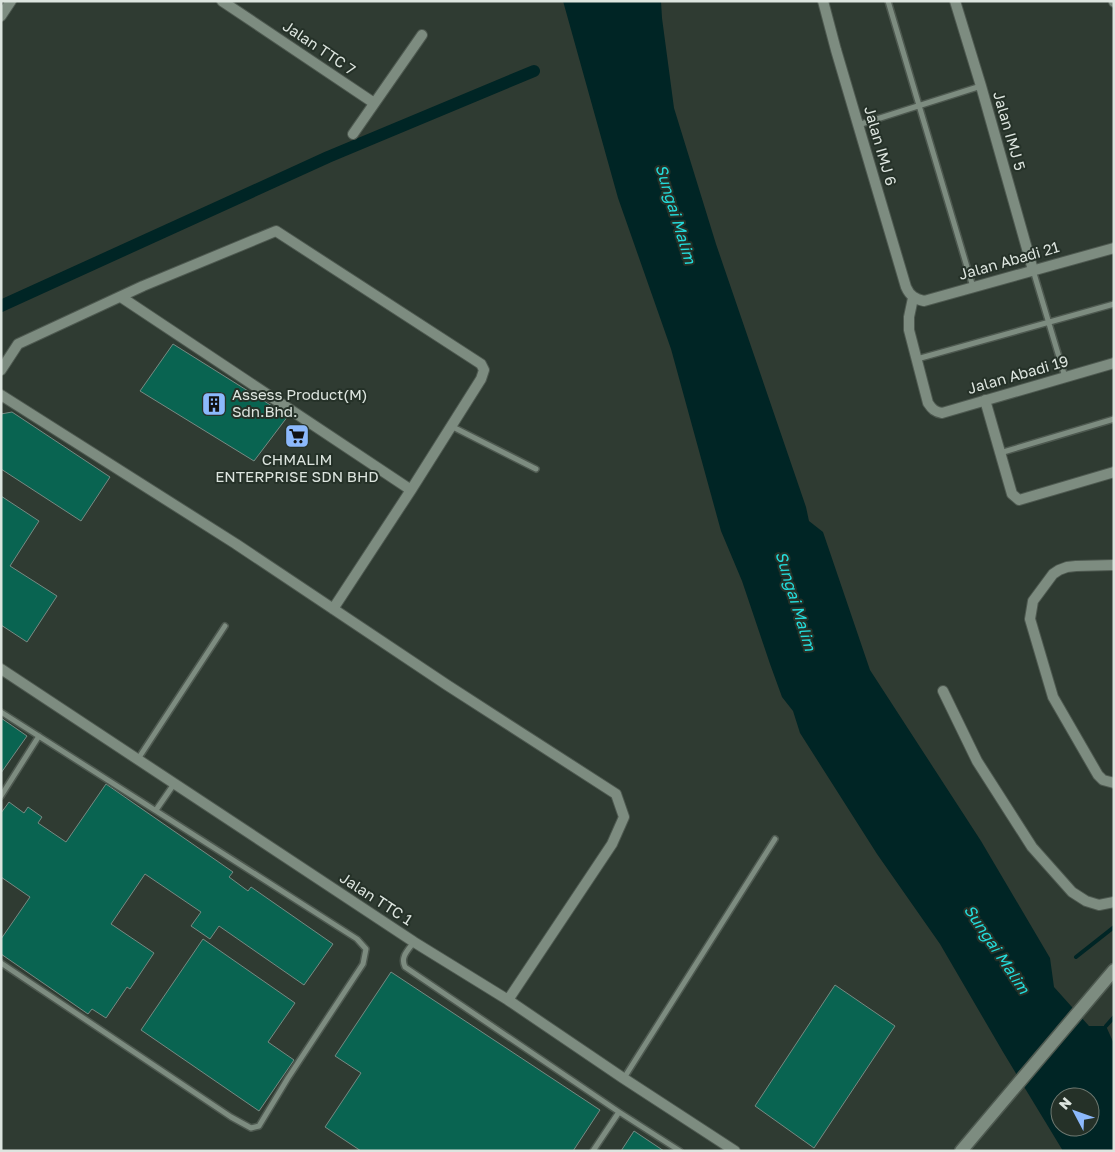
<svg xmlns="http://www.w3.org/2000/svg" width="1115" height="1152" font-family="'Golos Text',sans-serif">
	<style>
		.water { fill: #002525; fill-rule: evenodd }
		.lines { fill: none; stroke-linecap: round; stroke-linejoin: round }
		.stream { stroke: #002525; stroke-width: 4 }
		.canal { stroke: #002525; stroke-width: 12 }
		.building { fill: #096451; stroke: #778a83 }
		.lane-casing { stroke: #4e5950; stroke-width: 8 }
		.street-casing { stroke: #4e5950; stroke-width: 12 }
		.secondary-casing { stroke: #4e5950; stroke-width: 15 }
		.lane { stroke: #7d8c80; stroke-width: 5 }
		.street { stroke: #7d8c80; stroke-width: 10 }
		.secondary { stroke: #7d8c80; stroke-width: 12 }
		.labels { text-anchor: middle; stroke-width: 4; stroke-linejoin: round; paint-order: stroke }
		.street-label { font-size: 15px; fill: #dde5df; stroke: #253128 }
		.poi-label { font-size: 15px; fill: #dde5df; stroke: #253128; text-anchor: start }
		.water-label { font-size: 16px; font-style: italic; fill: #23dcdb; stroke: #253128 }
	</style>
	<rect width="100%" height="100%" fill="#2f3b32"/>
	<path class="water" d="M 563,1 L 661,1 L 662,18 L 674,108 L 716,244 L 806,507 L 809,521 L 823,532 L 870,670 L 981,841 L 1050,958 L 1054,987 L 1089,1026 L 1106,1026 L 1114,1044 L 1114,1151 L 1063,1151 L 1003,1052 L 940,944 L 877,854 L 800,733 L 793,711 L 782,697 L 770,664 L 742,581 L 721,531 L 671,349 L 618,198 ZM 1060,1097 L 1090,1097 L 1090,1127 L 1060,1127 Z"/>
	<g class="lines">
		<path class="stream" d="M 1076,957 L 1114,927
			M 1106,1026 L 1114,1017"/>
		<path class="canal" d="M 1,306 L 328,157 L 534,71"/>
	</g>
	<path class="building" d="M 173,344 L 288,416 L 254,461 L 140,391 Z
		M 12,412 L 110,477 L 81,521 L 1,469 L 1,414 Z
		M 1,496 L 39,521 L 10,566 L 57,596 L 27,642 L 1,625 Z
		M 1,718 L 27,736 L 1,773 Z
		M 106,784 L 233,872 L 229,877 L 248,891 L 251,887 L 333,944 L 304,985 L 219,926 L 210,939 L 191,926 L 201,912 L 145,874 L 111,924 L 154,953 L 130,989 L 127,987 L 106,1018 L 92,1009 L 88,1014 L 1,954 L 1,939 L 30,897 L 1,877 L 1,813 L 9,802 L 24,813 L 28,807 L 42,817 L 38,823 L 66,842 Z
		M 203,939 L 295,1003 L 268,1042 L 294,1060 L 259,1111 L 141,1030 Z
		M 391,972 L 600,1110 L 573,1151 L 361,1151 L 325,1127 L 361,1073 L 335,1056 Z
		M 835,985 L 895,1026 L 814,1148 L 755,1106 Z
		M 634,1131 L 664,1151 L 621,1151 Z"/>
	<g class="lines">
		<defs>
			<path id="lane" d="M 888,1 L 973,287
				M 858,125 L 981,86
				M 1033,270 L 1065,377
				M 917,359 L 1114,304
				M 451,426 L 536,469
				M 1000,453 L 1114,419
				M 1,712 L 357,939 L 366,949 L 363,964 L 288,1078 L 259,1126 L 251,1128 L 231,1117 L 1,963
				M 138,759 L 225,626
				M 1,796 L 39,736
				M 156,810 L 174,784
				M 414,942 C 408,950 400,957 405,967 L 619,1112
				M 624,1078 L 775,839
				M 593,1151 L 619,1112 L 680,1151"/>
			<path id="street" d="M 222,1 L 374,103
				M 823,1 L 836,50 L 906,287 C 910,296 915,299 924,301 L 1114,248
				M 955,1 L 981,86 L 1033,270
				M 1114,1 L 1114,2
				M 1,16 L 11,1
				M 353,134 L 422,35
				M 121,297 L 411,490
				M 913,298 L 909,317 L 909,330 L 928,403 C 932,409 935,412 942,413 L 1114,363
				M 1,370 L 18,344 L 143,286 L 276,231 L 481,364 L 484,370 L 481,379 L 411,490 L 333,609
				M 1,395 L 236,544 L 447,685 L 616,794 L 624,817 L 612,844 L 508,1000
				M 985,400 L 1012,494 L 1019,500 L 1114,472
				M 1114,565 L 1076,566 L 1067,567 L 1059,570 L 1053,574 L 1033,601 L 1030,619 L 1053,697 L 1098,775 L 1103,780 L 1114,783
				M 1,669 L 414,942 L 508,1000 L 623,1078 L 735,1151
				M 943,691 L 977,761 L 1032,847 L 1072,892 L 1086,901 L 1099,905 L 1114,902"/>
			<path id="secondary" d="M 961,1151 L 1114,970"/>
		</defs>
		<use href="#lane" class="lane-casing"/>
		<use href="#street" class="street-casing"/>
		<use href="#secondary" class="secondary-casing"/>
		<use href="#lane" class="lane"/>
		<use href="#street" class="street"/>
		<use href="#secondary" class="secondary"/>
	</g>
	<defs>
		<symbol id="building-square" viewBox="-11 -11 22 22"><rect x="-9" y="-9" width="18" height="18" rx="4" fill="#8cb9fc" stroke="#253128"/><path d="M-4-6H4V6H1V3H-1V6H-4ZM-2.5-4.3h1.7v1.8h-1.7ZM.8-4.3h1.7v1.8H.8ZM-2.5-1h1.7V.8h-1.7ZM.8-1h1.7V.8H.8Z" fill="#111"/></symbol>
		<symbol id="supermarket-square" viewBox="-11 -11 22 22"><rect x="-9" y="-9" width="18" height="18" rx="4" fill="#8cb9fc" stroke="#253128"/><path d="M-6-5.5h2.5l.6 2H6L4.5 2H-2.5L-4.4-4H-6ZM-1.5 3.2a1.3 1.3 0 1 0 .1 0ZM3 3.2a1.3 1.3 0 1 0 .1 0Z" fill="#111"/></symbol>
	</defs>
	<g fill-rule="evenodd">
		<use href="#building-square" x="200" y="390" width="28" height="28"/>
		<use href="#supermarket-square" x="283" y="422" width="28" height="28"/>
	</g>
	<g class="labels">
		<g class="street-label">
			<text transform="translate(319 48) rotate(34)" y="5">Jalan TTC 7</text>
			<text transform="translate(1009 131) rotate(74)" y="5">Jalan IMJ 5</text>
			<text transform="translate(880 146) rotate(74)" y="5">Jalan IMJ 6</text>
			<text transform="translate(1009 261) rotate(-16)" y="5">Jalan Abadi 21</text>
			<text transform="translate(1018 375) rotate(-16)" y="5">Jalan Abadi 19</text>
			<text transform="translate(376 899) rotate(33)" y="5">Jalan TTC 1</text>
		</g>
		<g class="poi-label">
			<text x="232" y="400">Assess Product(M)<tspan x="232" dy="17">Sdn.Bhd.</tspan></text>
			<text x="297" y="465" text-anchor="middle">CHMALIM<tspan x="297" dy="17">ENTERPRISE SDN BHD</tspan></text>
		</g>
		<g class="water-label">
			<text transform="translate(676 214) rotate(73)" y="6">Sungai Malim</text>
			<text transform="translate(796 601) rotate(73)" y="6">Sungai Malim</text>
			<text transform="translate(997 949) rotate(56)" y="6">Sungai Malim</text>
		</g>
	</g>
	<rect width="1115" height="1152" fill="none" stroke="#dde5df" stroke-width="5"/>
	<g transform="translate(1075 1112) rotate(311)"><circle r="24" fill="#253128" stroke="#6f7971"/>
	<path d="M0-4L9 19L0 12L-9 19Z" fill="#8cb9fc"/>
	<text y="-8" font-size="14" font-weight="bold" text-anchor="middle" fill="#dde5df">N</text>
	</g>
</svg>
